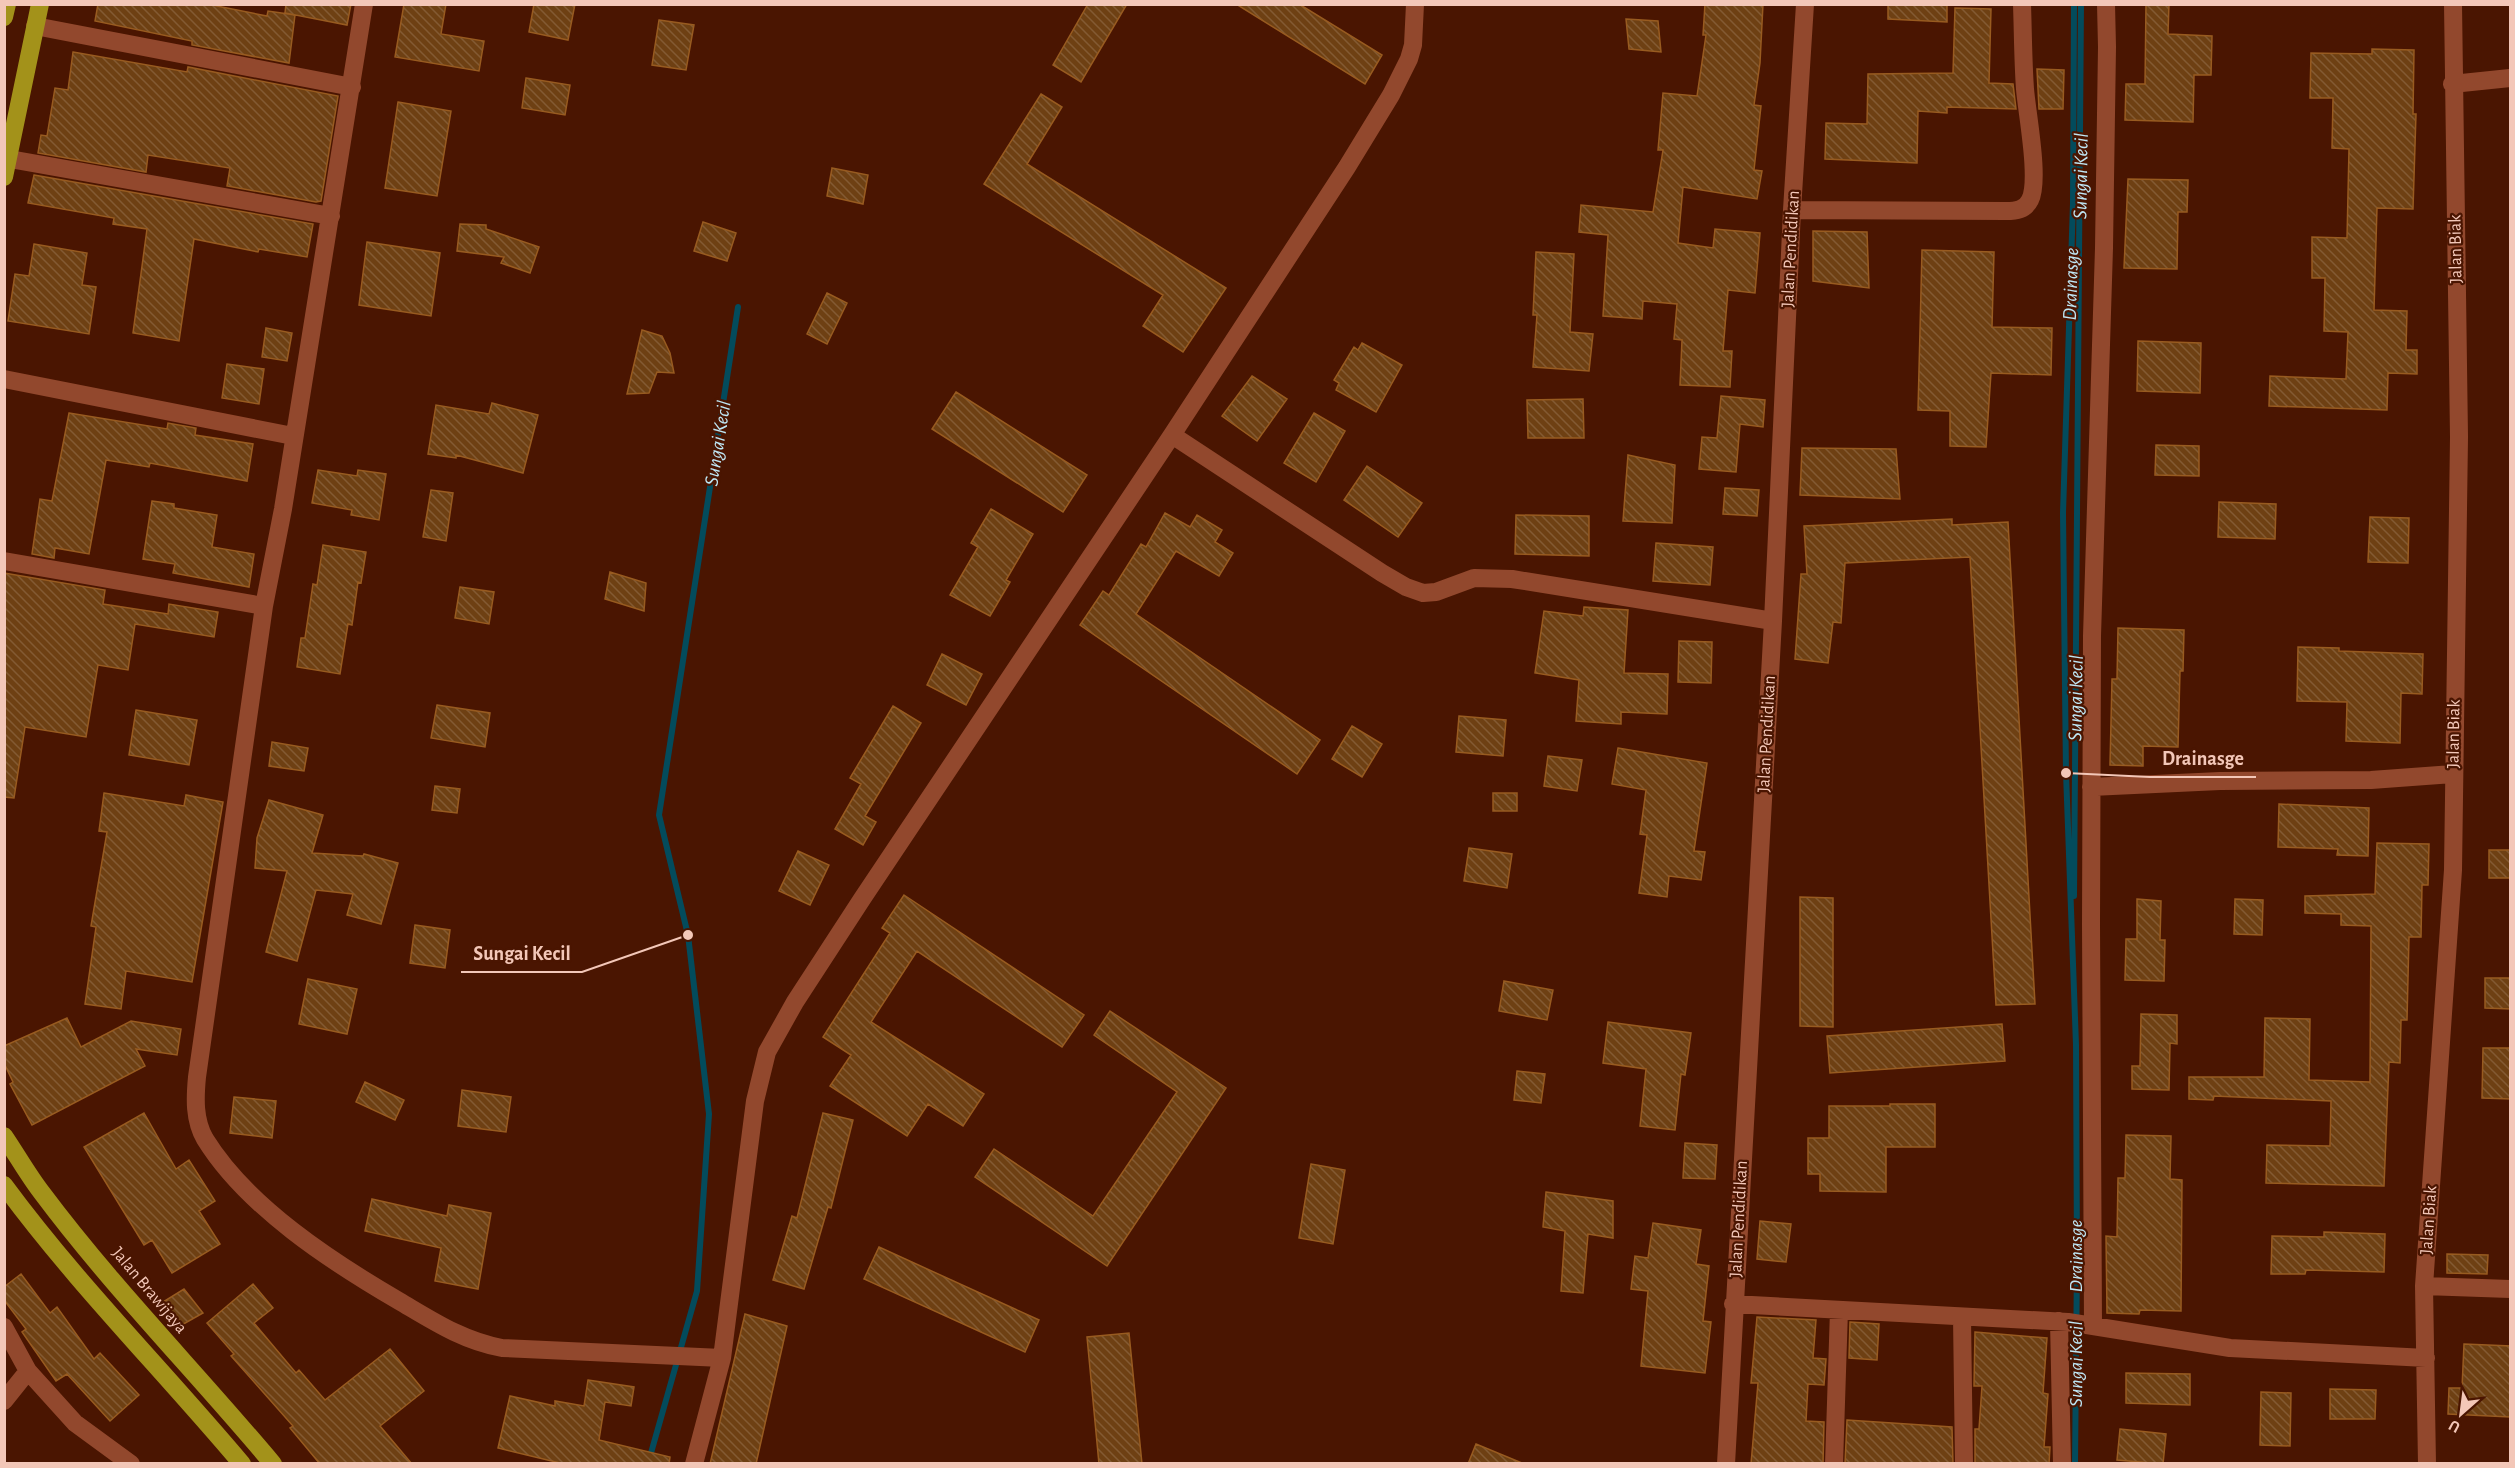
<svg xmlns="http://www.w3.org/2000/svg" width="2515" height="1468" font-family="'Alegreya Sans',sans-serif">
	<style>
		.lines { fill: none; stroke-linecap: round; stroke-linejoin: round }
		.stream { stroke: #034b5c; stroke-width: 6 }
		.building { fill: url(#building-back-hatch); stroke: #985b20; stroke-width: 1.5 }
		.minor { stroke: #92482d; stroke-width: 18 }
		.highway { stroke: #a3921a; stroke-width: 18 }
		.labels { text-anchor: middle; stroke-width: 4.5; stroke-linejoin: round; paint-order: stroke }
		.street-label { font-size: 18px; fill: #f3c7b8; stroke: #4a1501 }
		.water-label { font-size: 20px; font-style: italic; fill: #bfe7f5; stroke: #4a1501 }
		.leader { fill: none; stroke: #f3c7b8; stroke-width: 2 }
		.callout-dot { fill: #f3c7b8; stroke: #4a1501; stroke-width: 2 }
		.callout-label { font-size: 20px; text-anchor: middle; font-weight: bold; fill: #f3c7b8; stroke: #4a1501; stroke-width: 4.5; stroke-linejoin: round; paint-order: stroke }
	</style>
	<defs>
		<pattern id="building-back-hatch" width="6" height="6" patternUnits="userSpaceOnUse" patternTransform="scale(1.5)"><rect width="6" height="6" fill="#6e4013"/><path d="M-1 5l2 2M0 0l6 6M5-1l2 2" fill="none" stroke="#835a33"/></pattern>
	</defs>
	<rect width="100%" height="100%" fill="#4a1501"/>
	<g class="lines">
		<path class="stream" d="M 2074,4 L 2073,203 L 2063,513 L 2066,773 L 2076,1045 L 2077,1262 L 2075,1464
			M 2074,896 L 2081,4
			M 649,1460 L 697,1291 L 709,1114 L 688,935 L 659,815 L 738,307"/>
	</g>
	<path class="building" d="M 98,4 L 207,4 L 267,16 L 268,11 L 295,15 L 289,63 L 192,45 L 192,41 L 95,21 Z
		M 286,4 L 351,4 L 347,25 L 285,13 Z
		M 404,4 L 446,4 L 441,34 L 484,41 L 479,71 L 395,57 Z
		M 534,4 L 575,4 L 568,40 L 529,32 Z
		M 1088,4 L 1127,4 L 1081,82 L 1053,65 Z
		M 1236,4 L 1299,4 L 1382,55 L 1365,84 Z
		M 1705,4 L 1763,4 L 1760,63 L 1754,105 L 1761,106 L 1754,170 L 1762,171 L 1757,199 L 1683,187 L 1678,243 L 1713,248 L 1715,229 L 1760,233 L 1755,293 L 1728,290 L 1723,351 L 1732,351 L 1730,387 L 1680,385 L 1682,340 L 1674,339 L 1677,304 L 1643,301 L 1642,319 L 1603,316 L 1608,235 L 1579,232 L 1581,205 L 1653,212 L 1663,150 L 1658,150 L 1663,93 L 1697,96 L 1706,35 L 1703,35 Z
		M 1888,4 L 1947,4 L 1947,22 L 1888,19 Z
		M 2146,4 L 2169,4 L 2168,34 L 2212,36 L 2211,75 L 2194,75 L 2193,122 L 2125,120 L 2126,84 L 2145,84 Z
		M 1955,8 L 1991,9 L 1989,83 L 2013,84 L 2016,109 L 1947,107 L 1947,113 L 1918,111 L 1917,163 L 1825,159 L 1826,123 L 1867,124 L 1868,74 L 1953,73 Z
		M 1626,19 L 1658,21 L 1661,52 L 1629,49 Z
		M 659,20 L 694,25 L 686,70 L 652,65 Z
		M 2372,49 L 2414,50 L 2413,114 L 2416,114 L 2413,209 L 2377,208 L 2374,310 L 2407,311 L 2406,350 L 2417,350 L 2417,374 L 2388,373 L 2387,410 L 2269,406 L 2270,376 L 2346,379 L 2348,332 L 2324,331 L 2325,278 L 2312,278 L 2312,237 L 2347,238 L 2349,149 L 2332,148 L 2333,98 L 2310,98 L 2311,53 L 2372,54 Z
		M 73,52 L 187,72 L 188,67 L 338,96 L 321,201 L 316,202 L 227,186 L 230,168 L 148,155 L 146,172 L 38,153 L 41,135 L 47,136 L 55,88 L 68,90 Z
		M 2037,69 L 2064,70 L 2063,109 L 2039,109 Z
		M 526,78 L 570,85 L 565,115 L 522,108 Z
		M 1041,94 L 1062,107 L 1027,164 L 1226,288 L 1183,352 L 1143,326 L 1163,295 L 984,184 Z
		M 398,102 L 451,111 L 437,196 L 385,188 Z
		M 832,168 L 868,175 L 863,204 L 827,196 Z
		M 34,175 L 313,224 L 307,257 L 259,249 L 258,252 L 194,239 L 179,341 L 133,333 L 147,229 L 113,224 L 114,218 L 28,203 Z
		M 2128,179 L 2188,180 L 2187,212 L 2178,212 L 2177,269 L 2124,268 Z
		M 703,222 L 736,233 L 727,261 L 694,251 Z
		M 460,224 L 486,225 L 486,229 L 539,247 L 530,273 L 501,263 L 504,257 L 457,251 Z
		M 1813,231 L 1867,232 L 1869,288 L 1813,281 Z
		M 367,242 L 440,253 L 431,316 L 359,305 Z
		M 34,244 L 87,253 L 82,285 L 96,287 L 89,334 L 8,321 L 15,274 L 29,276 Z
		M 1922,250 L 1994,252 L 1992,327 L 2052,328 L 2051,375 L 1991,373 L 1986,447 L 1950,446 L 1950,411 L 1918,410 Z
		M 1536,252 L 1574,254 L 1570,332 L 1593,334 L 1589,371 L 1533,367 L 1537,315 L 1533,315 Z
		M 827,293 L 847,303 L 827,344 L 807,334 Z
		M 266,328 L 292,333 L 287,361 L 262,357 Z
		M 642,330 L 662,336 L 670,353 L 674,373 L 657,372 L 649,393 L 627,394 Z
		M 2138,341 L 2201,343 L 2200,393 L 2137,391 Z
		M 1362,343 L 1402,365 L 1376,412 L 1336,390 L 1339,383 L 1334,380 L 1354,347 L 1358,350 Z
		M 227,364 L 264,369 L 259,404 L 222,398 Z
		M 1252,376 L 1287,399 L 1257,441 L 1222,416 Z
		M 956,392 L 1087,475 L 1063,512 L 932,429 Z
		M 1721,396 L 1765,400 L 1763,427 L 1740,424 L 1736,472 L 1699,469 L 1702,437 L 1717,438 Z
		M 1583,399 L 1584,438 L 1528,438 L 1527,400 Z
		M 492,403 L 538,415 L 523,473 L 456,455 L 456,458 L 428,454 L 436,405 L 489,414 Z
		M 69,413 L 167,429 L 168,423 L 196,428 L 195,435 L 253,444 L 247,481 L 150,463 L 149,467 L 106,460 L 89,554 L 55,548 L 54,558 L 32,554 L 40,499 L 52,501 Z
		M 1314,413 L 1345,431 L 1316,482 L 1284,463 Z
		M 2156,445 L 2199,446 L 2199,476 L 2155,475 Z
		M 1802,448 L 1896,449 L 1900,499 L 1800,495 Z
		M 1628,455 L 1675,465 L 1672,523 L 1623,521 Z
		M 1367,466 L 1422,503 L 1398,537 L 1344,500 Z
		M 318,470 L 357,476 L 358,470 L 386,474 L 379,520 L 351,515 L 352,510 L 312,503 Z
		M 1725,488 L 1759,490 L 1757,516 L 1723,514 Z
		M 431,490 L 453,493 L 446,541 L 423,537 Z
		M 152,501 L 174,504 L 174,508 L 217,515 L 212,547 L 254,554 L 249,587 L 173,573 L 175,564 L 143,559 Z
		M 2219,502 L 2276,504 L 2275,539 L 2218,537 Z
		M 991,509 L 1033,534 L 1006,580 L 1010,582 L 990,616 L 950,595 L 978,547 L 971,543 Z
		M 1165,513 L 1190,527 L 1197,515 L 1222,530 L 1215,542 L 1233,553 L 1219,576 L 1176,551 L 1136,614 L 1320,740 L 1297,774 L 1080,625 L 1103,591 L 1109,595 L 1141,544 L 1146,547 Z
		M 1516,515 L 1589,516 L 1589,556 L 1515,554 Z
		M 2370,517 L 2409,518 L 2408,563 L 2368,562 Z
		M 1952,519 L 1952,525 L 2008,522 L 2035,1004 L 1996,1005 L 1970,557 L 1845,563 L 1841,623 L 1833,622 L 1828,663 L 1795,659 L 1801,574 L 1807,574 L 1804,526 Z
		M 1656,543 L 1713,547 L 1710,585 L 1653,581 Z
		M 323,545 L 366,552 L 361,583 L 358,582 L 352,625 L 348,624 L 340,674 L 297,667 L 301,638 L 305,638 L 313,584 L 317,585 Z
		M 610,572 L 646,583 L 644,611 L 605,599 Z
		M 4,573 L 105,590 L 103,604 L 168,614 L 169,604 L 218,612 L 214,637 L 135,624 L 128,670 L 98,665 L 86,737 L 25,727 L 14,798 L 4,797 Z
		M 460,587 L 494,592 L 489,624 L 455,618 Z
		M 1584,607 L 1628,610 L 1624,673 L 1668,674 L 1667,714 L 1621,712 L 1621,724 L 1576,721 L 1579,680 L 1535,673 L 1544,611 L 1583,616 Z
		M 2118,628 L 2184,630 L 2183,671 L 2180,671 L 2178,747 L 2143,746 L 2143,766 L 2110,765 L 2112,679 L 2117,679 Z
		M 1679,641 L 1712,642 L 1711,683 L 1678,682 Z
		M 2298,647 L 2339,648 L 2339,651 L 2423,654 L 2422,694 L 2401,693 L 2400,743 L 2346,741 L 2347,702 L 2297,701 Z
		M 942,654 L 982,674 L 966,705 L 927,685 Z
		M 437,705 L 490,713 L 485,747 L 431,738 Z
		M 893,706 L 921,723 L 865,816 L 876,822 L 863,845 L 835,829 L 861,784 L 850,778 Z
		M 136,710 L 197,720 L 189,765 L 129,755 Z
		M 1459,716 L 1506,720 L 1503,756 L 1456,752 Z
		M 1352,726 L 1382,744 L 1362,777 L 1332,759 Z
		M 272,742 L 308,748 L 304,771 L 269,766 Z
		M 1618,748 L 1707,763 L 1694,851 L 1705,852 L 1701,880 L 1669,876 L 1667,897 L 1639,893 L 1647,835 L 1640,834 L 1646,790 L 1612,784 Z
		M 1548,756 L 1582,760 L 1577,791 L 1544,786 Z
		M 435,786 L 460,789 L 457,813 L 432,810 Z
		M 104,793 L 184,806 L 186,795 L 223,802 L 192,982 L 126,971 L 121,1009 L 85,1004 L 96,927 L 91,926 L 107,832 L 99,831 Z
		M 1493,793 L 1517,793 L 1517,811 L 1493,811 Z
		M 269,800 L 323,815 L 312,853 L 363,856 L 364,854 L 398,863 L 381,924 L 347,915 L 353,894 L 316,890 L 297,961 L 266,952 L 287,871 L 255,868 L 257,838 Z
		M 2279,804 L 2369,808 L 2368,856 L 2337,855 L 2338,849 L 2278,847 Z
		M 2377,843 L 2429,844 L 2428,885 L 2422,885 L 2421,937 L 2409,937 L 2407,1020 L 2401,1020 L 2400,1063 L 2389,1062 L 2384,1186 L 2266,1183 L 2267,1145 L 2330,1146 L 2331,1101 L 2214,1096 L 2213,1100 L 2189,1099 L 2189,1077 L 2264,1077 L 2265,1018 L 2310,1019 L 2309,1080 L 2370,1082 L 2371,926 L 2341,925 L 2341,914 L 2305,913 L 2305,896 L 2375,894 Z
		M 1469,848 L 1512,854 L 1507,888 L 1464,881 Z
		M 2489,850 L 2511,850 L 2511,878 L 2489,878 Z
		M 798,851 L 829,865 L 810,905 L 779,891 Z
		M 904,895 L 1084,1015 L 1062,1047 L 917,951 L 871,1022 L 984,1094 L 963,1126 L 928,1104 L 907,1136 L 830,1086 L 851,1055 L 823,1037 L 890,933 L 882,928 Z
		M 1800,897 L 1833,898 L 1833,1027 L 1800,1026 Z
		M 2137,899 L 2161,901 L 2160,940 L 2165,940 L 2164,981 L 2125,980 L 2126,939 L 2137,939 Z
		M 2235,899 L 2263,900 L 2262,935 L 2234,934 Z
		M 415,925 L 450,930 L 445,968 L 410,963 Z
		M 2485,978 L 2511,978 L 2511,1009 L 2485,1008 Z
		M 308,979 L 357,989 L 347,1034 L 299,1024 Z
		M 1504,981 L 1553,990 L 1547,1020 L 1499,1011 Z
		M 1110,1011 L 1226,1088 L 1107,1266 L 975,1177 L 994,1149 L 1093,1216 L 1177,1092 L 1094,1035 Z
		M 2141,1014 L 2177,1015 L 2177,1044 L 2170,1043 L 2169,1090 L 2132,1089 L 2132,1066 L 2140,1066 Z
		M 67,1018 L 81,1047 L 131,1021 L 181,1029 L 177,1055 L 136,1049 L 145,1066 L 32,1125 L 10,1084 L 13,1082 L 4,1063 L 4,1046 Z
		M 1608,1022 L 1691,1033 L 1685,1075 L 1681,1074 L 1675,1130 L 1640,1126 L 1646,1069 L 1603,1063 Z
		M 2002,1024 L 2005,1061 L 1830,1073 L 1827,1036 Z
		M 2483,1048 L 2511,1048 L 2511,1099 L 2482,1098 Z
		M 1517,1071 L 1545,1074 L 1541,1103 L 1514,1100 Z
		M 365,1082 L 404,1100 L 395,1120 L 356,1102 Z
		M 462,1090 L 511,1097 L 506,1132 L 458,1126 Z
		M 234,1097 L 276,1101 L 272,1138 L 230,1133 Z
		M 1890,1104 L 1935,1104 L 1935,1147 L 1886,1147 L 1886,1192 L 1820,1191 L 1820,1174 L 1808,1174 L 1808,1138 L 1829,1138 L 1829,1106 L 1890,1106 Z
		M 144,1113 L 176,1169 L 189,1160 L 215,1201 L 199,1211 L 220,1244 L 172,1273 L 152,1240 L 144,1245 L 84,1147 Z
		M 823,1113 L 853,1120 L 831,1208 L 828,1207 L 804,1289 L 773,1280 L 792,1216 L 797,1218 Z
		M 2126,1135 L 2171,1136 L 2170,1179 L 2182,1180 L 2181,1311 L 2140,1310 L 2139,1314 L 2107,1313 L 2106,1236 L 2117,1237 L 2118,1178 L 2125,1178 Z
		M 1685,1143 L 1717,1145 L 1715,1179 L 1683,1178 Z
		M 1311,1164 L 1345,1170 L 1333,1244 L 1299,1238 Z
		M 1546,1192 L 1613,1201 L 1613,1238 L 1588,1234 L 1583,1293 L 1561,1291 L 1565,1231 L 1543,1227 Z
		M 372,1199 L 447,1216 L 449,1205 L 491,1213 L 478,1289 L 435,1281 L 441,1248 L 365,1231 Z
		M 1760,1221 L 1791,1224 L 1786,1262 L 1757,1259 Z
		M 1653,1223 L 1701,1230 L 1696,1264 L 1709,1266 L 1703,1321 L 1711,1322 L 1705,1373 L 1641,1366 L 1648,1291 L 1631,1289 L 1635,1256 L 1648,1258 Z
		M 2324,1232 L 2385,1234 L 2384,1272 L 2306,1270 L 2305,1274 L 2271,1274 L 2272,1236 L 2324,1237 Z
		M 879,1247 L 1039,1320 L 1025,1352 L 864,1279 Z
		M 2447,1254 L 2488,1255 L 2487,1274 L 2447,1273 Z
		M 21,1274 L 50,1313 L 57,1307 L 94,1359 L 100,1353 L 139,1395 L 110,1421 L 67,1374 L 56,1381 L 22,1332 L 26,1329 L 4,1300 L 4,1287 Z
		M 253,1284 L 273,1308 L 254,1323 L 296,1373 L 299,1370 L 325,1400 L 390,1349 L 424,1391 L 380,1426 L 412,1464 L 320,1464 L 290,1428 L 293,1426 L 231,1356 L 234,1354 L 207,1323 Z
		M 184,1289 L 203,1313 L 180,1326 L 163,1302 Z
		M 745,1314 L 787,1326 L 756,1464 L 710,1464 Z
		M 1757,1317 L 1816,1320 L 1813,1358 L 1826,1359 L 1824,1385 L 1808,1384 L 1806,1421 L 1824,1422 L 1823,1464 L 1751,1464 L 1758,1383 L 1751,1383 Z
		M 1850,1322 L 1879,1324 L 1877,1360 L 1849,1358 Z
		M 1975,1332 L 2047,1338 L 2043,1393 L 2048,1394 L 2044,1447 L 2050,1447 L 2049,1464 L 1975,1464 L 1975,1429 L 1979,1429 L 1982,1386 L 1974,1386 Z
		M 1129,1333 L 1142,1464 L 1099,1464 L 1087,1337 Z
		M 2464,1344 L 2511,1346 L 2510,1417 L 2448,1414 L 2449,1388 L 2462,1388 Z
		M 2126,1373 L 2190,1374 L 2190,1405 L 2126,1403 Z
		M 588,1380 L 634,1387 L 631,1406 L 605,1402 L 599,1440 L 670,1457 L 669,1464 L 564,1464 L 498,1448 L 510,1396 L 555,1406 L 555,1401 L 584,1406 Z
		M 2330,1389 L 2376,1390 L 2375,1419 L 2330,1419 Z
		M 2261,1392 L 2291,1393 L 2290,1446 L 2260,1445 Z
		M 1847,1420 L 1952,1427 L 1953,1464 L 1845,1464 Z
		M 2120,1429 L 2166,1434 L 2163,1464 L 2117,1460 Z
		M 1476,1444 L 1522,1463 L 1522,1464 L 1468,1464 Z"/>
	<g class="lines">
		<path class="minor" d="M 364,4 L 283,509 L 264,606 L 197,1077 C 195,1098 194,1120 205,1139 C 247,1207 332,1262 399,1301 C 433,1321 463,1341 502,1348 L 722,1358
			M 35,26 L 352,87
			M 2452,84 L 2510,78
			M 4,158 L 331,216
			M 1792,210 L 2006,211 C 2016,211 2025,210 2030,200 C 2040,180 2027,114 2025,89 C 2023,61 2023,33 2022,4
			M 4,379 L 293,436
			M 1172,435 L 1382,573 L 1406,587 L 1423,593 L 1436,592 L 1474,578 L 1512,579 L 1773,621
			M 4,561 L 264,606
			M 2091,787 L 2220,781 L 2371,780 L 2453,774
			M 2424,1286 L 2510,1289
			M 1733,1304 L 2068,1322 L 2230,1348 L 2426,1358
			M 1962,1317 L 1964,1464
			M 2059,1321 L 2062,1464
			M 2093,1325 L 2091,924 L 2092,636 L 2104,248 L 2107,47 L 2106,4
			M 4,1327 L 28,1371 L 75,1423 L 131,1464
			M 4,1401 L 28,1371
			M 694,1464 L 722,1358 L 755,1101 L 767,1052 L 795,1002 L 862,899 L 1172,435 L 1347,167 L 1391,95 L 1409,59 L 1413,45 L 1415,4
			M 1726,1464 L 1773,621 L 1792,210 L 1805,4
			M 1834,1464 L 1839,1310
			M 2427,1464 L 2424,1286 L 2453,870 L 2459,437 L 2453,4"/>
		<path class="highway" d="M 4,17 L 7,4
			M 4,177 L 40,4
			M 4,1136 C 17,1155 28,1175 42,1193 C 113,1288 197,1373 273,1464
			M 4,1185 C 77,1284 163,1370 242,1464"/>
	</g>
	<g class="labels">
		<g class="street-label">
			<text transform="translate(1790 249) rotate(-87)" y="6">Jalan Pendidikan</text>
			<text transform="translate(2455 249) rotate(-91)" y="6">Jalan Biak</text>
			<text transform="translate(1766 734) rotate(-87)" y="6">Jalan Pendidikan</text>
			<text transform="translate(2453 734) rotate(-89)" y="6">Jalan Biak</text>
			<text transform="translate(1738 1219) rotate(-87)" y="6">Jalan Pendidikan</text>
			<text transform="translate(2428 1220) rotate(-86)" y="6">Jalan Biak</text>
			<text transform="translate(150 1290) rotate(50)" y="6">Jalan Brawijaya</text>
		</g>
		<g class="water-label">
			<text transform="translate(2080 176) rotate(-89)" y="7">Sungai Kecil</text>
			<text transform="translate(2070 284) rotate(-88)" y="7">Drainasge</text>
			<text transform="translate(717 443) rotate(-81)" y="7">Sungai Kecil</text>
			<text transform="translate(2075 698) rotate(-89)" y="7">Sungai Kecil</text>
			<text transform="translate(2075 1256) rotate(-90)" y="7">Drainasge</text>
			<text transform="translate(2075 1364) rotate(-90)" y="7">Sungai Kecil</text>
		</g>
	</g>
	<path class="leader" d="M2066 773L2150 777H2256M688 935L582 972H461"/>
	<g class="callout-dot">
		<circle cx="2066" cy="773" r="6"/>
		<circle cx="688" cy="935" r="6"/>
	</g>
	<g class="callout-label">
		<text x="2203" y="765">Drainasge</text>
		<text x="522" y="960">Sungai Kecil</text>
	</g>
	<rect width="2515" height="1468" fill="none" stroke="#f3c7b8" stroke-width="12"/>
	<g transform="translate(2461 1414) rotate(208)" stroke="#4a1501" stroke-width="4.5" paint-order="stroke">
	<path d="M0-4.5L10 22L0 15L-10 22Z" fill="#f3c7b8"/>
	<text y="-9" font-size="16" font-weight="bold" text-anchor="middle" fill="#f3c7b8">U</text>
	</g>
</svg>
